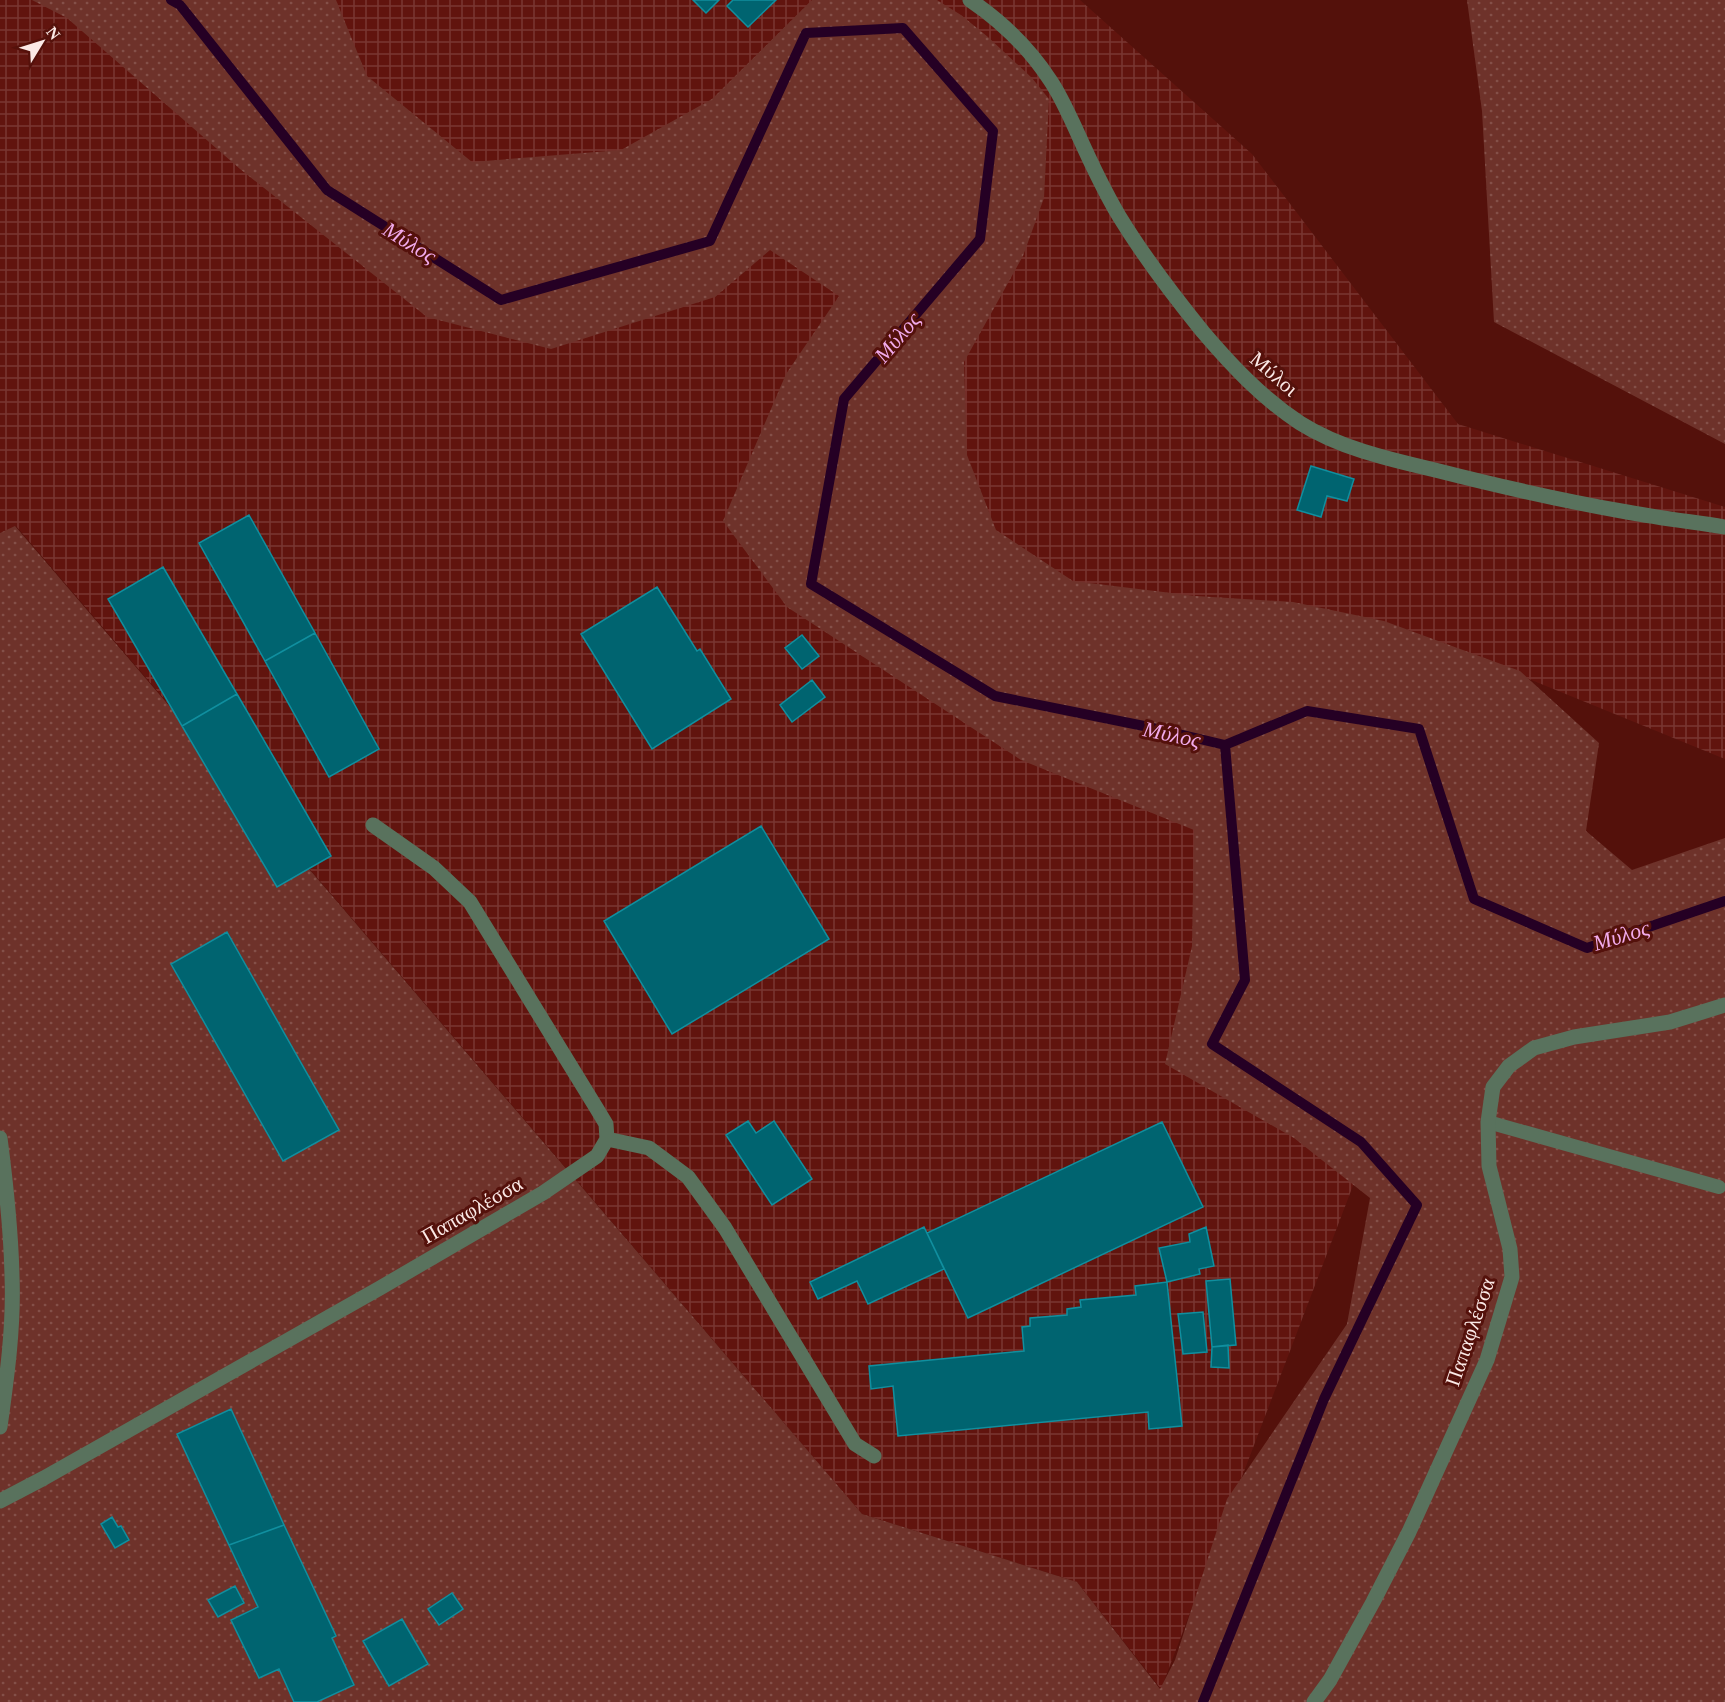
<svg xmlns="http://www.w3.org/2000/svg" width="1725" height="1702" font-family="'Times New Roman',serif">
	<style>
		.industrial { fill: url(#industrial-grid) }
		.grass { fill: url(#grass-dots) }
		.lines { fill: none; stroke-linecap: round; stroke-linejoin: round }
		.stream { stroke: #250024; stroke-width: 10 }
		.building { fill: #006470; stroke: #108f9f; stroke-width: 1.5 }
		.service { stroke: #59725d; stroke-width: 14 }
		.minor { stroke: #59725d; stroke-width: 15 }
		.labels { text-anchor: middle; stroke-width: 6; stroke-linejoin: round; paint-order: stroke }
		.street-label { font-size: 21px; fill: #fbe9e6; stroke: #54110b }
		.water-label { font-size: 22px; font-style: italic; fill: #f1aaeb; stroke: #54110b }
	</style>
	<defs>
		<pattern id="industrial-grid" width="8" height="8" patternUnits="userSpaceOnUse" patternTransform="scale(1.5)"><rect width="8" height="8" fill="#61140e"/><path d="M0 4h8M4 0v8" fill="none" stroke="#793631"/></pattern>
		<pattern id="grass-dots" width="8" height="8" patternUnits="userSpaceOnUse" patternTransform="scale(1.5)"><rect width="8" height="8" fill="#6e322a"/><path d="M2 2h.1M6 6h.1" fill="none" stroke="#845049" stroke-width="1.8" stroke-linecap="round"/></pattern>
	</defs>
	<rect width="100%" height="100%" fill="#54110b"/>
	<path class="industrial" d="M 0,0 L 1080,0 L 1252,154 L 1458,424 L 1725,507 L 1725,759 L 1406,629 L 1378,1120 L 1161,1689 L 1077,1582 L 862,1514 L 16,526 L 0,533 Z"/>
	<path class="grass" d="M 32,0 L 336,0 L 367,76 L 472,162 L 621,150 L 712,99 L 812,0 L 937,0 L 961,15 L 988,37 L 1032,78 L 1049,99 L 1044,198 L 1023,256 L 964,362 L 967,455 L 996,530 L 1073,581 L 1196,596 L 1293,602 L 1384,621 L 1520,671 L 1599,743 L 1586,831 L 1632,870 L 1725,838 L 1725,1702 L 0,1702 L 0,533 L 15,526 L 862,1514 L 1077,1582 L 1160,1689 L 1175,1660 L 1227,1499 L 1347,1324 L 1370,1198 L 1294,1138 L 1165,1064 L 1192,946 L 1194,830 L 1021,760 L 787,607 L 723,521 L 786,374 L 839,296 L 770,250 L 715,297 L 551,349 L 427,317 L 240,169 L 67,18 Z
		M 1467,0 L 1725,0 L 1725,444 L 1494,322 L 1482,111 Z"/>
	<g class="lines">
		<path class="stream" d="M 171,0 L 180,5 L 327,190 L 501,300 L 710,241 L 806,33 L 903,28 L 993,131 L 980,239 L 844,399 L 811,584 L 995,696 L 1149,727 L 1225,745 L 1307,711 L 1419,729 L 1474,899 L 1587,948 L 1725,901
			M 1203,1702 L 1324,1399 L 1417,1205 L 1361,1142 L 1212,1044 L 1245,980 L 1225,745"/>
	</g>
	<path class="building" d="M 693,0 L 719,0 L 706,13 Z
		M 733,0 L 776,0 L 748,27 L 727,6 Z
		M 1311,466 L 1354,479 L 1347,501 L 1327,496 L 1321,517 L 1297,510 Z
		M 249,515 L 315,633 L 265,661 L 199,543 Z
		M 163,567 L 237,694 L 182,726 L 108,599 Z
		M 657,587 L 697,651 L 700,649 L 731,699 L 652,749 L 581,634 Z
		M 315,633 L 379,749 L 329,777 L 265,661 Z
		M 802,635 L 819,656 L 802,669 L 785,648 Z
		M 812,680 L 825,697 L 792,722 L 780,705 Z
		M 237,694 L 331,856 L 277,887 L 182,726 Z
		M 761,826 L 829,939 L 672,1034 L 604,921 Z
		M 227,932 L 339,1130 L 283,1161 L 171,964 Z
		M 748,1121 L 756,1133 L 774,1121 L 812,1179 L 772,1205 L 726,1135 Z
		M 1162,1122 L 1203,1207 L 968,1318 L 927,1233 Z
		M 924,1227 L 944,1269 L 868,1304 L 857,1281 L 818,1299 L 810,1282 Z
		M 1206,1227 L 1214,1266 L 1199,1269 L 1200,1274 L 1167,1282 L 1159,1248 L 1190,1242 L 1189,1234 Z
		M 1230,1279 L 1236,1345 L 1212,1347 L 1206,1281 Z
		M 1167,1282 L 1182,1426 L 1149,1429 L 1148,1412 L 898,1436 L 893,1386 L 871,1389 L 869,1366 L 1024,1351 L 1022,1327 L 1030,1326 L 1030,1318 L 1067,1315 L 1067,1309 L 1081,1307 L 1080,1300 L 1136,1295 L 1135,1286 Z
		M 1203,1312 L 1207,1352 L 1183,1354 L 1178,1314 Z
		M 1228,1345 L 1229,1368 L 1211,1367 L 1212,1347 Z
		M 231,1409 L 284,1525 L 229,1545 L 177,1434 Z
		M 112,1517 L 118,1527 L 121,1526 L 129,1540 L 115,1548 L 101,1524 Z
		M 284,1525 L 336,1636 L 332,1638 L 354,1685 L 317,1702 L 294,1702 L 279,1669 L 259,1678 L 231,1620 L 258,1607 L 229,1545 Z
		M 235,1586 L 244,1603 L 218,1617 L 208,1600 Z
		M 452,1593 L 463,1609 L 439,1625 L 428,1609 Z
		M 402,1619 L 428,1664 L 389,1686 L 363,1641 Z"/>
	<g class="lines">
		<path class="service" d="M 1488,1122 L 1719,1187"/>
		<path class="minor" d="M 970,0 C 1001,21 1029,48 1050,80 C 1061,96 1069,115 1077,132 C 1090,161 1103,189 1119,216 C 1144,257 1173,295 1203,332 C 1232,366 1262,398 1300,423 C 1341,449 1392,460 1439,471 C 1502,487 1564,501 1627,512 C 1660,518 1693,522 1725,527
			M 0,1138 C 6,1184 11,1230 12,1276 C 14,1326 7,1377 0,1427
			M 607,1139 L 649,1148 L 688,1177 L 725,1228 L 855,1444 L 874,1456
			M 0,1501 L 44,1478 L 380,1288 L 543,1193 L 597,1156 L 607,1139 L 606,1124 L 597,1109 L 470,902 L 434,868 L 373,825
			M 1314,1702 L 1330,1680 L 1373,1602 L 1409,1532 L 1487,1360 L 1512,1277 L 1510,1249 L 1489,1166 L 1488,1122 L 1493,1087 L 1509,1066 L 1534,1048 L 1574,1037 L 1670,1022 L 1725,1005"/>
	</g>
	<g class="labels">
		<g class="street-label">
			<text transform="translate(1274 374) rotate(41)" y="7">Μύλοι</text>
			<text transform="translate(472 1210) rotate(-30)" y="7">Παπαφλέσσα</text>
			<text transform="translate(1470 1332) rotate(-71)" y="7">Παπαφλέσσα</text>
		</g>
		<g class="water-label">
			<text transform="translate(410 242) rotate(32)" y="8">Μύλος</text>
			<text transform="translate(897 337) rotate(-50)" y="8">Μύλος</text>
			<text transform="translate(1172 734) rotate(12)" y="8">Μύλος</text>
			<text transform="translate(1621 935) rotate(-17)" y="8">Μύλος</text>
		</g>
	</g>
	<g transform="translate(42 42) rotate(52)" stroke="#54110b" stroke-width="4.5" paint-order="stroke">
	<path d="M0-4.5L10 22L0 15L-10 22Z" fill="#fbe9e6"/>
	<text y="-9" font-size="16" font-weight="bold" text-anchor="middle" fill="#fbe9e6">N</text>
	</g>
</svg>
